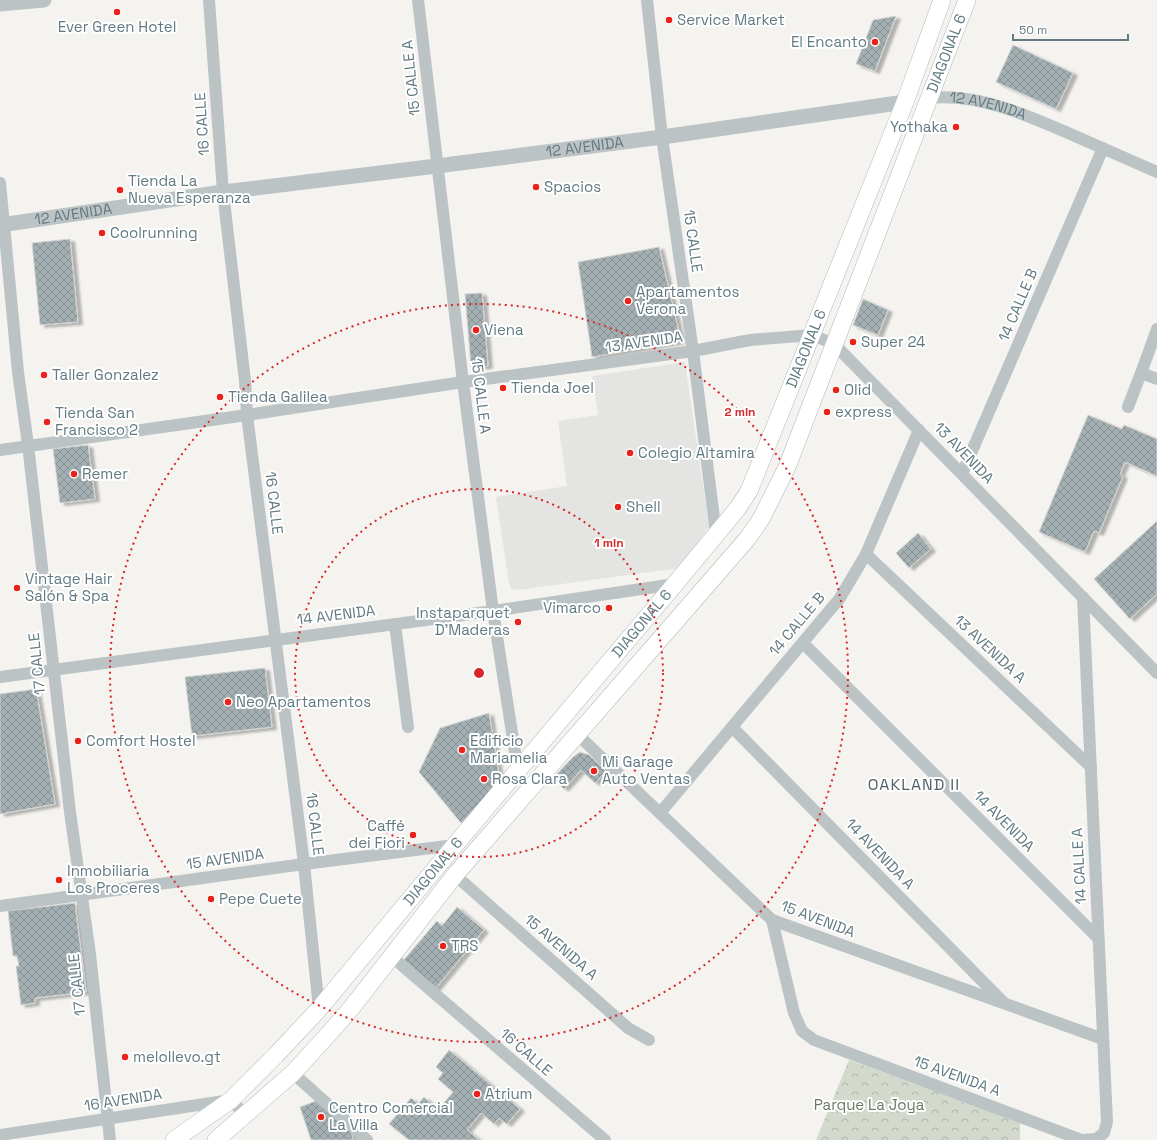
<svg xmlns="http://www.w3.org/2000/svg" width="1157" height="1140" font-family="'Space Grotesk',sans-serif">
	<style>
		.built { fill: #e4e5e3 }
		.park { fill: url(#park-crowns) }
		.building { fill: url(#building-cross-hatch); stroke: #d5d5d3; filter: url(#shadow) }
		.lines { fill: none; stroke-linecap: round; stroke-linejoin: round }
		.secondary-casing { stroke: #afb7b9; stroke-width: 18 }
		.minor { stroke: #bcc3c5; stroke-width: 12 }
		.tertiary { stroke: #bcc3c5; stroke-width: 15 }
		.secondary { stroke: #fff; stroke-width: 17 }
		.ring { fill: none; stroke: #d62828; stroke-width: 2; stroke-dasharray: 2 4 }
		.poi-dot { fill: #e9231b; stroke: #fff; stroke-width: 1.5 }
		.labels { text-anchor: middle; stroke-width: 4; stroke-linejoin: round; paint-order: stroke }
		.poi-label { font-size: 15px; fill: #627a82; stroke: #fff; text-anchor: start }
		.street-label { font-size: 15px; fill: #627a82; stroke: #fff }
		.park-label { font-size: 15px; fill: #6a7961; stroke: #fff }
		.neighbourhood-label { font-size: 16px; letter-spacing: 1px; fill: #506167; stroke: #fff }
		.centre { fill: #d62828; stroke: #fff; stroke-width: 2 }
		.ring-label { font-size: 12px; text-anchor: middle; font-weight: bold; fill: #d62828; stroke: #fff; stroke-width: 4; stroke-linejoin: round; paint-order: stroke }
	</style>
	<defs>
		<pattern id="park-crowns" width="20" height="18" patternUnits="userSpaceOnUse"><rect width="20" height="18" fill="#d4d9ce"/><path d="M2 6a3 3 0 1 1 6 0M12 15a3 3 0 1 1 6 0" fill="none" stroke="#afb5ad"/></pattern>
		<pattern id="building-cross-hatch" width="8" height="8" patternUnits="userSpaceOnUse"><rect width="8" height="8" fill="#a3afb2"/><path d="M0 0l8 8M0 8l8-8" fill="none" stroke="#889396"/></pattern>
		<filter id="shadow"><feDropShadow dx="4.5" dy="2.5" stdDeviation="1" flood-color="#0004"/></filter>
	</defs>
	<rect width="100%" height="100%" fill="#f4f3ef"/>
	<path class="built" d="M 685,362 L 709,527 L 680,568 L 518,590 L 511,589 L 509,583 L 496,497 L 567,486 L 558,421 L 598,415 L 592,376 Z"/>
	<path class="park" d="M 849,1060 L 1020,1122 L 1020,1140 L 816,1140 Z"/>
	<path class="building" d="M 896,16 L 875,71 L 856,64 L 873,20 Z
		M 1013,45 L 1073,73 L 1056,109 L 996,82 Z
		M 70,239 L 78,322 L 40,325 L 32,243 Z
		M 659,247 L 681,341 L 592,357 L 578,262 Z
		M 482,293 L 488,366 L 471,367 L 465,294 Z
		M 863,299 L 888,310 L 878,335 L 853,325 Z
		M 1088,415 L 1122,429 L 1124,425 L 1157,439 L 1157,476 L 1125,462 L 1120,474 L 1123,476 L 1099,533 L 1094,531 L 1085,552 L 1039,532 Z
		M 88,445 L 95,499 L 60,503 L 53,449 Z
		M 1157,521 L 1157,594 L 1130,619 L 1094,579 Z
		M 918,533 L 931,549 L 909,568 L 896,553 Z
		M 265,668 L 272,727 L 192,736 L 185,677 Z
		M 36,689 L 55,804 L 0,814 L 0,694 Z
		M 489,713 L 500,782 L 461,823 L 419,772 L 440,728 Z
		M 580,752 L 589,755 L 606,771 L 595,783 L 581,770 L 564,789 L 553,778 L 573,757 Z
		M 75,903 L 86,992 L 35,998 L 35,1003 L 21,1005 L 16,966 L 19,966 L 17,956 L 13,956 L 8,911 Z
		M 457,907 L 484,930 L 435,989 L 402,962 L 437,921 L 442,926 Z
		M 449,1050 L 520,1109 L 507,1124 L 499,1118 L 494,1124 L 481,1113 L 467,1130 L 479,1140 L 409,1140 L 389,1124 L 411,1098 L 418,1104 L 424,1097 L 438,1110 L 453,1092 L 438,1079 L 443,1073 L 436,1067 Z
		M 316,1101 L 350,1127 L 353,1140 L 311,1140 L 300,1107 Z"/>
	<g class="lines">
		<defs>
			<g id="secondary">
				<path id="s3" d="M 174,1140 L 231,1100 L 276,1055 L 319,1009 L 455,845 L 675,584 L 738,508 L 749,491 L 905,102 L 942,0"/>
				<path id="s4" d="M 216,1140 L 293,1073 L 325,1038 L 349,1011 L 455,875 L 748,538 L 761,519 L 787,467 L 967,0"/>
			</g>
		</defs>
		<use href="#secondary" class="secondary-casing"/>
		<g class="minor">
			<path d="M 209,0 L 223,192 L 245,381 L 247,415 L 304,864 L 319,1009"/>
			<path d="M 418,0 L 463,382 L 493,611 L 518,771"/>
			<path d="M 647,0 L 662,137 L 693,351 L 716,534"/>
			<path id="s1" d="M 928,98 C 977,93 1024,114 1068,133 C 1098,146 1127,159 1157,172"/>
			<path d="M 0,183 L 18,372 L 28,445 L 70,812 L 90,954 L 110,1140"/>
			<path d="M 1157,329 L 1141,373 L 1157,379"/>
			<path d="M 1128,407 L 1141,373"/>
			<path d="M 0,450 L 247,415 L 463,382 L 693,351 L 750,340 L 812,335 L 834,344 L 1157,673"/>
			<path d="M 962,474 L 1103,148"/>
			<path d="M 866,554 L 1091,767"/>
			<path d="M 395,624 L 408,727"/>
			<path d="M 803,643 L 1098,938"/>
			<path d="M 0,677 L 493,611 L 675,584"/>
			<path d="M 732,727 L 1004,1003"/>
			<path d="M 578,735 L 772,920 L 1103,1039"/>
			<path d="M 660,813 L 840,598 L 866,554 L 919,430"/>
			<path d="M 455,875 L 628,1028 L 649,1040"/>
			<path d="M 0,906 L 304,864 L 455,845"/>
			<path d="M 772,920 L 794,1013 L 802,1031 L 814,1040 L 1082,1140 L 1096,1139 L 1104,1133 L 1107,1122 L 1083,597"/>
			<path d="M 391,956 L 605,1140"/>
			<path d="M 293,1073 L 367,1140"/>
			<path d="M 0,1135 L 231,1100 L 245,1115"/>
		</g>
		<g class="tertiary">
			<path d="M 0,4 L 44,0"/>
			<path id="s2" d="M 0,225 L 223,192 L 437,166 L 662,137 L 905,102"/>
		</g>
		<use href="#secondary" class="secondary"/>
	</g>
	<g class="ring">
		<circle cx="479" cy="673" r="184"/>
		<circle cx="479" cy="673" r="369"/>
	</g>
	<g class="poi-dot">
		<circle cx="117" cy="12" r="4"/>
		<circle cx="669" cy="20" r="4"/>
		<circle cx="875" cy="42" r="4"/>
		<circle cx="956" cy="127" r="4"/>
		<circle cx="536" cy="187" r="4"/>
		<circle cx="120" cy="190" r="4"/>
		<circle cx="102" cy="233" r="4"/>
		<circle cx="628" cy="301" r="4"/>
		<circle cx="476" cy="330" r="4"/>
		<circle cx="853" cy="342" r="4"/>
		<circle cx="44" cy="375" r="4"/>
		<circle cx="503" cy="388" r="4"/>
		<circle cx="836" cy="390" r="4"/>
		<circle cx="220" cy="397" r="4"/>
		<circle cx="827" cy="412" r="4"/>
		<circle cx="47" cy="422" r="4"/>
		<circle cx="630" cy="453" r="4"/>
		<circle cx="74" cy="474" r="4"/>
		<circle cx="618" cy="507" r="4"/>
		<circle cx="17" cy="588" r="4"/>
		<circle cx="609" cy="608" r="4"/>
		<circle cx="518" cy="622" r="4"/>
		<circle cx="228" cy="702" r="4"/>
		<circle cx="78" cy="741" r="4"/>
		<circle cx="462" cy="750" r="4"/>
		<circle cx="594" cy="771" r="4"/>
		<circle cx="484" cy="779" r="4"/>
		<circle cx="413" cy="835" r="4"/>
		<circle cx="59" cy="880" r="4"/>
		<circle cx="211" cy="899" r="4"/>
		<circle cx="443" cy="946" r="4"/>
		<circle cx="125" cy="1057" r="4"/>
		<circle cx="477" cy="1094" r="4"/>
		<circle cx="321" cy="1117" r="4"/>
	</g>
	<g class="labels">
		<g class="poi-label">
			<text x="677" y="25">Service Market</text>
			<text x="117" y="32" text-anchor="middle">Ever Green Hotel</text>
			<text x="867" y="47" text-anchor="end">El Encanto</text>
			<text x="948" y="132" text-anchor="end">Yothaka</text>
			<text x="128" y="186">Tienda La<tspan x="128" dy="17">Nueva Esperanza</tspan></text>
			<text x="544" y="192">Spacios</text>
			<text x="110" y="238">Coolrunning</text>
			<text x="636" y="297">Apartamentos<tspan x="636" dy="17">Verona</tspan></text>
			<text x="484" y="335">Viena</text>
			<text x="861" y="347">Super 24</text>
			<text x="52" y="380">Taller Gonzalez</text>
			<text x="511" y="393">Tienda Joel</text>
			<text x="844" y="395">Olid</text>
			<text x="228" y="402">Tienda Galilea</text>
			<text x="835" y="417">express</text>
			<text x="55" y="418">Tienda San<tspan x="55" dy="17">Francisco 2</tspan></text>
			<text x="638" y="458">Colegio Altamira</text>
			<text x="82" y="479">Remer</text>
			<text x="626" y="512">Shell</text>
			<text x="25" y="584">Vintage Hair<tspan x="25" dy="17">Salón &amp; Spa</tspan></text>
			<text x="601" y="613" text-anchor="end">Vimarco</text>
			<text x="510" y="618" text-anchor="end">Instaparquet<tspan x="510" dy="17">D'Maderas</tspan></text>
			<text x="236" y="707">Neo Apartamentos</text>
			<text x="86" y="746">Comfort Hostel</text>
			<text x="470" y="746">Edificio<tspan x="470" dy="17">Mariamelia</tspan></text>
			<text x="602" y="767">Mi Garage<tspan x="602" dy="17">Auto Ventas</tspan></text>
			<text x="492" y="784">Rosa Clara</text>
			<text x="405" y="831" text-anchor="end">Caffé<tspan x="405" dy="17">dei Fiori</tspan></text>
			<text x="67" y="876">Inmobiliaria<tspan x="67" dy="17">Los Proceres</tspan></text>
			<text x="219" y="904">Pepe Cuete</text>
			<text x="451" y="951">TRS</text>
			<text x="133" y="1062">melollevo.gt</text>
			<text x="485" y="1099">Atrium</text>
			<text x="329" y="1113">Centro Comercial<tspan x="329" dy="17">La Villa</tspan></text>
		</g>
		<g class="street-label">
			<text dy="5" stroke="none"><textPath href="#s4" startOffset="1329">DIAGONAL 6</textPath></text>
			<text transform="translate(411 78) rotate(-96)" y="5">15 CALLE A</text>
			<text dy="5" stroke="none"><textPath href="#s1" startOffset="61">12 AVENIDA</textPath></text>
			<text transform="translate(202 124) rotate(-94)" y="5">16 CALLE</text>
			<text dy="5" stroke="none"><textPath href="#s2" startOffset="590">12 AVENIDA</textPath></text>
			<text dy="5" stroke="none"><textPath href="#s2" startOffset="74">12 AVENIDA</textPath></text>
			<text transform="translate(693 241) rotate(82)" y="5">15 CALLE</text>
			<text transform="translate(1018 305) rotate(-67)" y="5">14 CALLE B</text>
			<text transform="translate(644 342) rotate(-8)" y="5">13 AVENIDA</text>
			<text dy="5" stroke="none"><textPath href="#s3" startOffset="1023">DIAGONAL 6</textPath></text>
			<text transform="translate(481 396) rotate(83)" y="5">15 CALLE A</text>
			<text transform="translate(964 453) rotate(46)" y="5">13 AVENIDA</text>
			<text transform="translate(274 503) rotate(83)" y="5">16 CALLE</text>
			<text transform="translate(336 615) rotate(-7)" y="5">14 AVENIDA</text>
			<text dy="5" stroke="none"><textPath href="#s3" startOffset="699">DIAGONAL 6</textPath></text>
			<text transform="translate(797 624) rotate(-50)" y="5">14 CALLE B</text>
			<text transform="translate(990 649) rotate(43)" y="5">13 AVENIDA A</text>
			<text transform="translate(37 664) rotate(-96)" y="5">17 CALLE</text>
			<text transform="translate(1004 821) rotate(45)" y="5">14 AVENIDA</text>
			<text transform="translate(315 824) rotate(83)" y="5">16 CALLE</text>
			<text transform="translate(880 854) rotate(46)" y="5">14 AVENIDA A</text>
			<text transform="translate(225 859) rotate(-8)" y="5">15 AVENIDA</text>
			<text transform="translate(1079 866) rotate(-93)" y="5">14 CALLE A</text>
			<text dy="5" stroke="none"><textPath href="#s3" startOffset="375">DIAGONAL 6</textPath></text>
			<text transform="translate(818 919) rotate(21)" y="5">15 AVENIDA</text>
			<text transform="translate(561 947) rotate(41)" y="5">15 AVENIDA A</text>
			<text transform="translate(77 985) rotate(-96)" y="5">17 CALLE</text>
			<text transform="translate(526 1052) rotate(41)" y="5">16 CALLE</text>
			<text transform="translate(957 1076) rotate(20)" y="5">15 AVENIDA A</text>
			<text transform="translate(123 1100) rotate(-9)" y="5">16 AVENIDA</text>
		</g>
		<g class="park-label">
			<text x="869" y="1110">Parque La Joya</text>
		</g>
		<g class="neighbourhood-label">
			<text x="914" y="790">OAKLAND II</text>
		</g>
	</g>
	<circle cx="479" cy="673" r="6" class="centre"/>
	<g class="ring-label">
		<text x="740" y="416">2 min</text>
		<text x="609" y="547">1 min</text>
	</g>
	<path d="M1013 34v6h115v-6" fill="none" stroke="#627a82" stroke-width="2"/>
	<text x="1019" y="34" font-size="12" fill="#627a82" stroke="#ffffff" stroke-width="3" paint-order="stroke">50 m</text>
</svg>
